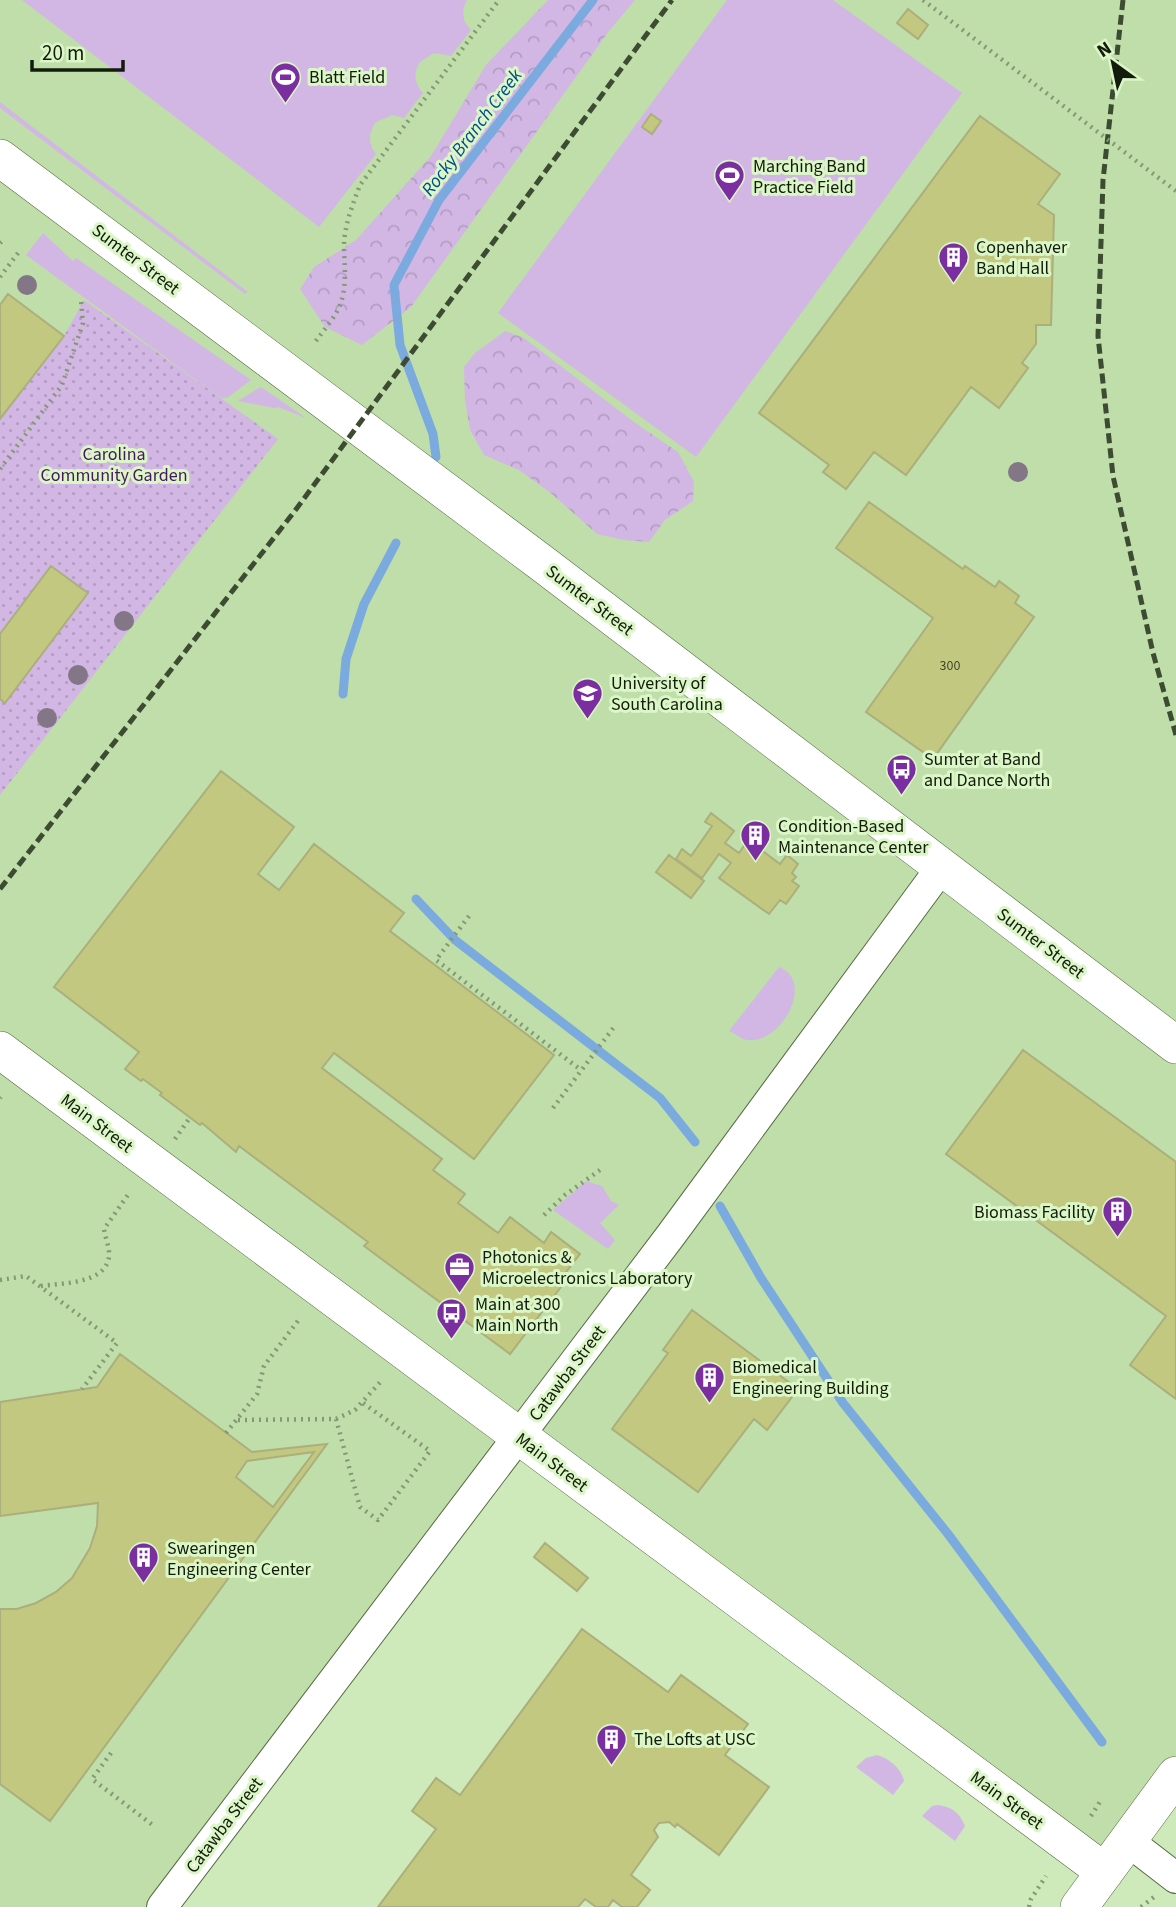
<svg xmlns="http://www.w3.org/2000/svg" width="1176" height="1907" font-family="'Source Sans 3',sans-serif">
	<style>
		.built { fill: #bfdea9 }
		.grass { fill: #d2b7e4 }
		.forest { fill: url(#forest-crowns) }
		.park { fill: url(#park-dots) }
		.lines { fill: none; stroke-linecap: round; stroke-linejoin: round }
		.stream { stroke: #7baadf; stroke-width: 9 }
		.building { fill: #c3c881; stroke: #abaf7c; stroke-width: 2; fill-rule: evenodd }
		.minor-casing { stroke: #566d43; stroke-width: 32 }
		.tertiary-casing { stroke: #566d43; stroke-width: 38 }
		.path { stroke: #849874; stroke-width: 4.5; stroke-dasharray: 2 5; stroke-linecap: butt }
		.minor { stroke: #fff; stroke-width: 30 }
		.tertiary { stroke: #fff; stroke-width: 37 }
		.rail { stroke: #3e4b33; stroke-width: 5; stroke-dasharray: 10 5; stroke-linecap: butt }
		.path-bridge { stroke: #849874; stroke-width: 4.5; stroke-dasharray: 2 5; stroke-linecap: butt }
		.tree { fill: #837687 }
		.labels { text-anchor: middle; stroke-width: 6; stroke-linejoin: round; paint-order: stroke }
		.number-label { font-size: 14px; fill: #3f4728 }
		.poi-label { font-size: 18px; fill: #131c0b; stroke: #dbf6c7; text-anchor: start }
		.street-label { font-size: 18px; fill: #131c0b; stroke: #dbf6c7 }
		.park-label { font-size: 18px; fill: #46175d; stroke: #dbf6c7 }
		.water-label { font-size: 19px; font-style: italic; fill: #004b8a; stroke: #dbf6c7 }
	</style>
	<defs>
		<pattern id="forest-crowns" width="20" height="18" patternUnits="userSpaceOnUse" patternTransform="scale(1.75)"><rect width="20" height="18" fill="#d2b7e4"/><path d="M2 6a3 3 0 1 1 6 0M12 15a3 3 0 1 1 6 0" fill="none" stroke="#b39dc2"/></pattern>
		<pattern id="park-dots" width="8" height="8" patternUnits="userSpaceOnUse" patternTransform="scale(1.75)"><rect width="8" height="8" fill="#d2b7e4"/><path d="M2 2h.1M6 6h.1" fill="none" stroke="#b39dc2" stroke-width="1.8" stroke-linecap="round"/></pattern>
	</defs>
	<rect width="100%" height="100%" fill="#cee9ba"/>
	<path class="built" d="M 0,0 L 1176,0 L 1176,1757 L 1092,1868 L 517,1440 L 166,1907 L 0,1907 Z"/>
	<path class="grass" d="M 22,0 L 467,0 C 461,11 462,21 471,30 L 451,56 L 434,53 L 420,62 C 413,73 414,83 423,93 L 404,118 L 393,115 L 376,122 C 369,132 367,143 376,154 L 319,227 Z
		M 727,0 L 833,0 L 962,93 L 696,457 L 498,313 Z
		M 0,102 L 248,292 L 245,294 L 0,108 Z
		M 43,233 L 73,261 L 76,258 L 251,380 L 227,398 L 221,398 L 26,255 Z
		M 261,387 L 306,418 L 278,407 L 274,408 L 238,401 Z
		M 779,967 C 817,981 779,1050 743,1039 C 739,1037 734,1033 729,1031 Z
		M 586,1181 L 602,1186 L 611,1201 L 619,1205 L 600,1223 L 615,1240 L 608,1249 L 553,1210 Z
		M 877,1755 C 889,1758 902,1769 904,1781 L 893,1795 L 856,1767 L 866,1758 Z
		M 938,1805 C 952,1807 959,1812 965,1826 L 955,1841 L 922,1816 L 932,1806 Z"/>
	<path class="forest" d="M 548,0 L 635,0 L 609,31 L 411,307 L 362,345 L 325,327 L 300,289 L 314,267 L 356,240 L 431,156 L 486,65 Z
		M 505,331 L 524,338 L 634,422 L 678,452 L 694,482 L 693,501 L 665,520 L 649,542 L 623,540 L 597,534 L 552,494 L 519,470 L 484,455 L 470,430 L 465,400 L 464,367 L 475,353 Z"/>
	<path class="park" d="M 84,300 L 278,439 L 0,795 L 0,419 L 64,336 Z"/>
	<g class="lines">
		<path class="stream" d="M 436,457 L 433,434 L 400,345 L 394,285 L 439,200 L 593,0
			M 343,694 L 346,659 L 364,604 L 396,543
			M 416,899 L 455,940 L 660,1098 L 695,1142
			M 720,1206 L 761,1278 L 843,1403 L 948,1534 L 1102,1742"/>
	</g>
	<path class="building" d="M 908,9 L 928,25 L 918,39 L 897,23 Z
		M 651,114 L 661,121 L 652,134 L 642,127 Z
		M 980,116 L 1060,174 L 1038,204 L 1054,215 L 1051,325 L 1036,325 L 1036,344 L 1022,363 L 1028,368 L 999,408 L 971,387 L 906,475 L 874,452 L 846,489 L 823,472 L 829,465 L 759,413 Z
		M 8,294 L 64,336 L 0,419 L 0,305 Z
		M 869,502 L 963,569 L 965,566 L 995,587 L 999,581 L 1019,596 L 1015,603 L 1034,617 L 933,759 L 866,712 L 933,618 L 836,548 Z
		M 51,566 L 88,593 L 5,703 L 0,699 L 0,634 Z
		M 221,771 L 294,827 L 258,874 L 279,890 L 314,844 L 404,913 L 390,931 L 554,1055 L 474,1159 L 334,1053 L 322,1068 L 442,1159 L 433,1170 L 465,1194 L 458,1203 L 498,1233 L 510,1217 L 544,1243 L 551,1232 L 580,1254 L 560,1280 L 564,1283 L 510,1354 L 364,1246 L 368,1242 L 239,1146 L 236,1152 L 202,1123 L 200,1125 L 160,1095 L 162,1093 L 143,1079 L 141,1081 L 125,1069 L 139,1052 L 54,987 Z
		M 711,813 L 734,831 L 725,843 L 739,853 L 748,840 L 780,864 L 787,855 L 798,864 L 792,873 L 796,877 L 792,881 L 799,886 L 786,904 L 780,900 L 769,914 L 719,878 L 731,863 L 719,854 L 702,878 L 676,859 L 682,849 L 691,856 L 712,826 L 705,822 Z
		M 669,855 L 704,881 L 691,898 L 656,872 Z
		M 1023,1050 L 1176,1162 L 1176,1399 L 1130,1365 L 1166,1316 L 946,1154 Z
		M 692,1310 L 798,1389 L 767,1430 L 754,1419 L 698,1492 L 612,1429 L 668,1353 L 663,1350 Z
		M 120,1354 L 252,1452 L 327,1444 L 50,1821 L 0,1784 L 0,1609 L 17,1609 L 36,1603 L 56,1592 L 72,1578 L 90,1548 L 97,1526 L 98,1503 L 0,1516 L 0,1402 L 97,1387 ZM 314,1452 L 273,1507 L 236,1477 L 247,1461 Z
		M 545,1543 L 588,1578 L 577,1591 L 534,1557 Z
		M 582,1629 L 668,1692 L 681,1675 L 748,1724 L 725,1755 L 769,1787 L 719,1855 L 677,1824 L 675,1827 L 669,1822 L 659,1823 L 654,1830 L 658,1837 L 631,1875 L 650,1890 L 637,1907 L 622,1907 L 613,1900 L 608,1907 L 596,1907 L 585,1899 L 578,1907 L 378,1907 L 436,1829 L 412,1811 L 436,1778 L 460,1795 Z"/>
	<g class="lines">
		<defs>
			<path id="minor" d="M 1128,1841 L 1176,1878
				M 162,1907 L 671,1235 L 941,868"/>
			<path id="tertiary" d="M 0,158 L 539,561 L 1176,1045
				M 0,1050 L 1105,1872
				M 1079,1907 L 1176,1775"/>
		</defs>
		<use href="#minor" class="minor-casing"/>
		<use href="#tertiary" class="tertiary-casing"/>
		<path class="path" d="M 0,243 L 3,240
			M 0,277 L 18,253
			M 316,341 C 325,328 338,315 342,299 C 347,280 344,263 344,244 C 345,223 353,204 360,185 L 499,0
			M 0,469 L 62,385 L 83,323 L 81,300
			M 469,916 L 436,960 L 581,1070
			M 0,1098 L 1,1097
			M 553,1108 L 614,1027
			M 175,1139 L 189,1119
			M 544,1215 L 565,1195 L 600,1170
			M 0,1280 L 26,1276 L 117,1343 L 82,1389
			M 41,1286 C 62,1283 105,1284 109,1257 C 110,1247 105,1238 104,1229 L 130,1192
			M 336,1419 L 360,1507 L 378,1520 L 430,1451 L 363,1403
			M 238,1420 L 336,1419 L 355,1410 L 383,1379
			M 226,1433 L 257,1394 L 264,1366 L 300,1318
			M 111,1753 L 92,1779 L 154,1826
			M 1091,1816 L 1101,1800
			M 1029,1907 L 1031,1899 L 1046,1876
			M 1141,1907 L 1154,1897"/>
		<use href="#minor" class="minor"/>
		<use href="#tertiary" class="tertiary"/>
		<path class="rail" d="M 1123,0 L 1103,180 L 1098,336 L 1113,476 L 1153,653 L 1176,735
			M 0,889 L 294,512 L 672,0"/>
		<path class="path-bridge" d="M 923,0 L 1176,191"/>
	</g>
	<g class="tree">
		<circle cx="27" cy="285" r="10"/>
		<circle cx="1018" cy="472" r="10"/>
		<circle cx="124" cy="621" r="10"/>
		<circle cx="78" cy="675" r="10"/>
		<circle cx="47" cy="718" r="10"/>
	</g>
	<defs>
		<symbol id="stadium-pin" viewBox="-11 -11 22 30"><path d="M0 17L-7.5 6A9.5 9.5 0 1 1 7.5 6Z" fill="#7a2e9f" stroke="#dbf6c7"/><path d="M0-5a6.5 5 0 1 0 0 10a6.5 5 0 1 0 0-10ZM-3.5-1.8h7v3.6h-7Z" fill="#fff"/></symbol>
		<symbol id="building-pin" viewBox="-11 -11 22 30"><path d="M0 17L-7.5 6A9.5 9.5 0 1 1 7.5 6Z" fill="#7a2e9f" stroke="#dbf6c7"/><path d="M-4-6H4V6H1V3H-1V6H-4ZM-2.5-4.3h1.7v1.8h-1.7ZM.8-4.3h1.7v1.8H.8ZM-2.5-1h1.7V.8h-1.7ZM.8-1h1.7V.8H.8Z" fill="#fff"/></symbol>
		<symbol id="university-pin" viewBox="-11 -11 22 30"><path d="M0 17L-7.5 6A9.5 9.5 0 1 1 7.5 6Z" fill="#7a2e9f" stroke="#dbf6c7"/><path d="M0-5L7-2L0 1L-7-2ZM-4 1L0 2.5L4 1V4Q0 6-4 4Z" fill="#fff"/></symbol>
		<symbol id="bus-pin" viewBox="-11 -11 22 30"><path d="M0 17L-7.5 6A9.5 9.5 0 1 1 7.5 6Z" fill="#7a2e9f" stroke="#dbf6c7"/><path d="M-5-6H5V4H4V6H2V4H-2V6H-4V4H-5ZM-3.5-4V0h7V-4ZM-3.5 1.2v1.5H-2V1.2ZM2 1.2v1.5H3.5V1.2Z" fill="#fff"/></symbol>
		<symbol id="office-pin" viewBox="-11 -11 22 30"><path d="M0 17L-7.5 6A9.5 9.5 0 1 1 7.5 6Z" fill="#7a2e9f" stroke="#dbf6c7"/><path d="M-6-3h4V-5.5h4V-3h4V5H-6ZM-1-4.5V-3h2v-1.5ZM-6 0V1H6V0Z" fill="#fff"/></symbol>
	</defs>
	<g fill-rule="evenodd">
		<use href="#stadium-pin" x="268" y="60" width="35" height="47"/>
		<use href="#stadium-pin" x="712" y="158" width="35" height="47"/>
		<use href="#building-pin" x="936" y="240" width="35" height="47"/>
		<use href="#university-pin" x="570" y="676" width="35" height="47"/>
		<use href="#bus-pin" x="884" y="752" width="35" height="47"/>
		<use href="#building-pin" x="738" y="818" width="35" height="47"/>
		<use href="#building-pin" x="1100" y="1194" width="35" height="47"/>
		<use href="#office-pin" x="442" y="1250" width="35" height="47"/>
		<use href="#bus-pin" x="434" y="1296" width="35" height="47"/>
		<use href="#building-pin" x="692" y="1360" width="35" height="47"/>
		<use href="#building-pin" x="126" y="1540" width="35" height="47"/>
		<use href="#building-pin" x="594" y="1722" width="35" height="47"/>
	</g>
	<g class="labels">
		<g class="number-label">
			<text x="950" y="670">300</text>
		</g>
		<g class="poi-label">
			<text x="309" y="83">Blatt Field</text>
			<text x="753" y="172">Marching Band<tspan x="753" dy="21">Practice Field</tspan></text>
			<text x="976" y="253">Copenhaver<tspan x="976" dy="21">Band Hall</tspan></text>
			<text x="611" y="689">University of<tspan x="611" dy="21">South Carolina</tspan></text>
			<text x="924" y="765">Sumter at Band<tspan x="924" dy="21">and Dance North</tspan></text>
			<text x="778" y="832">Condition-Based<tspan x="778" dy="21">Maintenance Center</tspan></text>
			<text x="1095" y="1218" text-anchor="end">Biomass Facility</text>
			<text x="482" y="1263">Photonics &amp;<tspan x="482" dy="21">Microelectronics Laboratory</tspan></text>
			<text x="475" y="1310">Main at 300<tspan x="475" dy="21">Main North</tspan></text>
			<text x="732" y="1373">Biomedical<tspan x="732" dy="21">Engineering Building</tspan></text>
			<text x="167" y="1554">Swearingen<tspan x="167" dy="21">Engineering Center</tspan></text>
			<text x="634" y="1745">The Lofts at USC</text>
		</g>
		<g class="street-label">
			<text transform="translate(136 259) rotate(37)" y="6">Sumter Street</text>
			<text transform="translate(590 600) rotate(37)" y="6">Sumter Street</text>
			<text transform="translate(1041 943) rotate(37)" y="6">Sumter Street</text>
			<text transform="translate(97 1123) rotate(37)" y="6">Main Street</text>
			<text transform="translate(567 1373) rotate(-53)" y="6">Catawba Street</text>
			<text transform="translate(552 1462) rotate(37)" y="6">Main Street</text>
			<text transform="translate(1007 1800) rotate(36)" y="6">Main Street</text>
			<text transform="translate(224 1825) rotate(-53)" y="6">Catawba Street</text>
		</g>
		<g class="park-label">
			<text x="114" y="460">Carolina<tspan x="114" dy="21">Community Garden</tspan></text>
		</g>
		<g class="water-label">
			<text transform="translate(471 132) rotate(-53)" y="7">Rocky Branch Creek</text>
		</g>
	</g>
	<g transform="translate(1113 63) rotate(327)" stroke="#dbf6c7" stroke-width="5" paint-order="stroke">
	<path d="M0-5L12 26L0 18L-12 26Z" fill="#131c0b"/>
	<text y="-10" font-size="19" font-weight="bold" text-anchor="middle" fill="#131c0b">N</text>
	</g>
	<path d="M32 60v10h91v-10" fill="none" stroke="#131c0b" stroke-width="3.5"/>
	<text x="42" y="60" font-size="21" fill="#131c0b" stroke="#dbf6c7" stroke-width="5" paint-order="stroke">20 m</text>
</svg>
